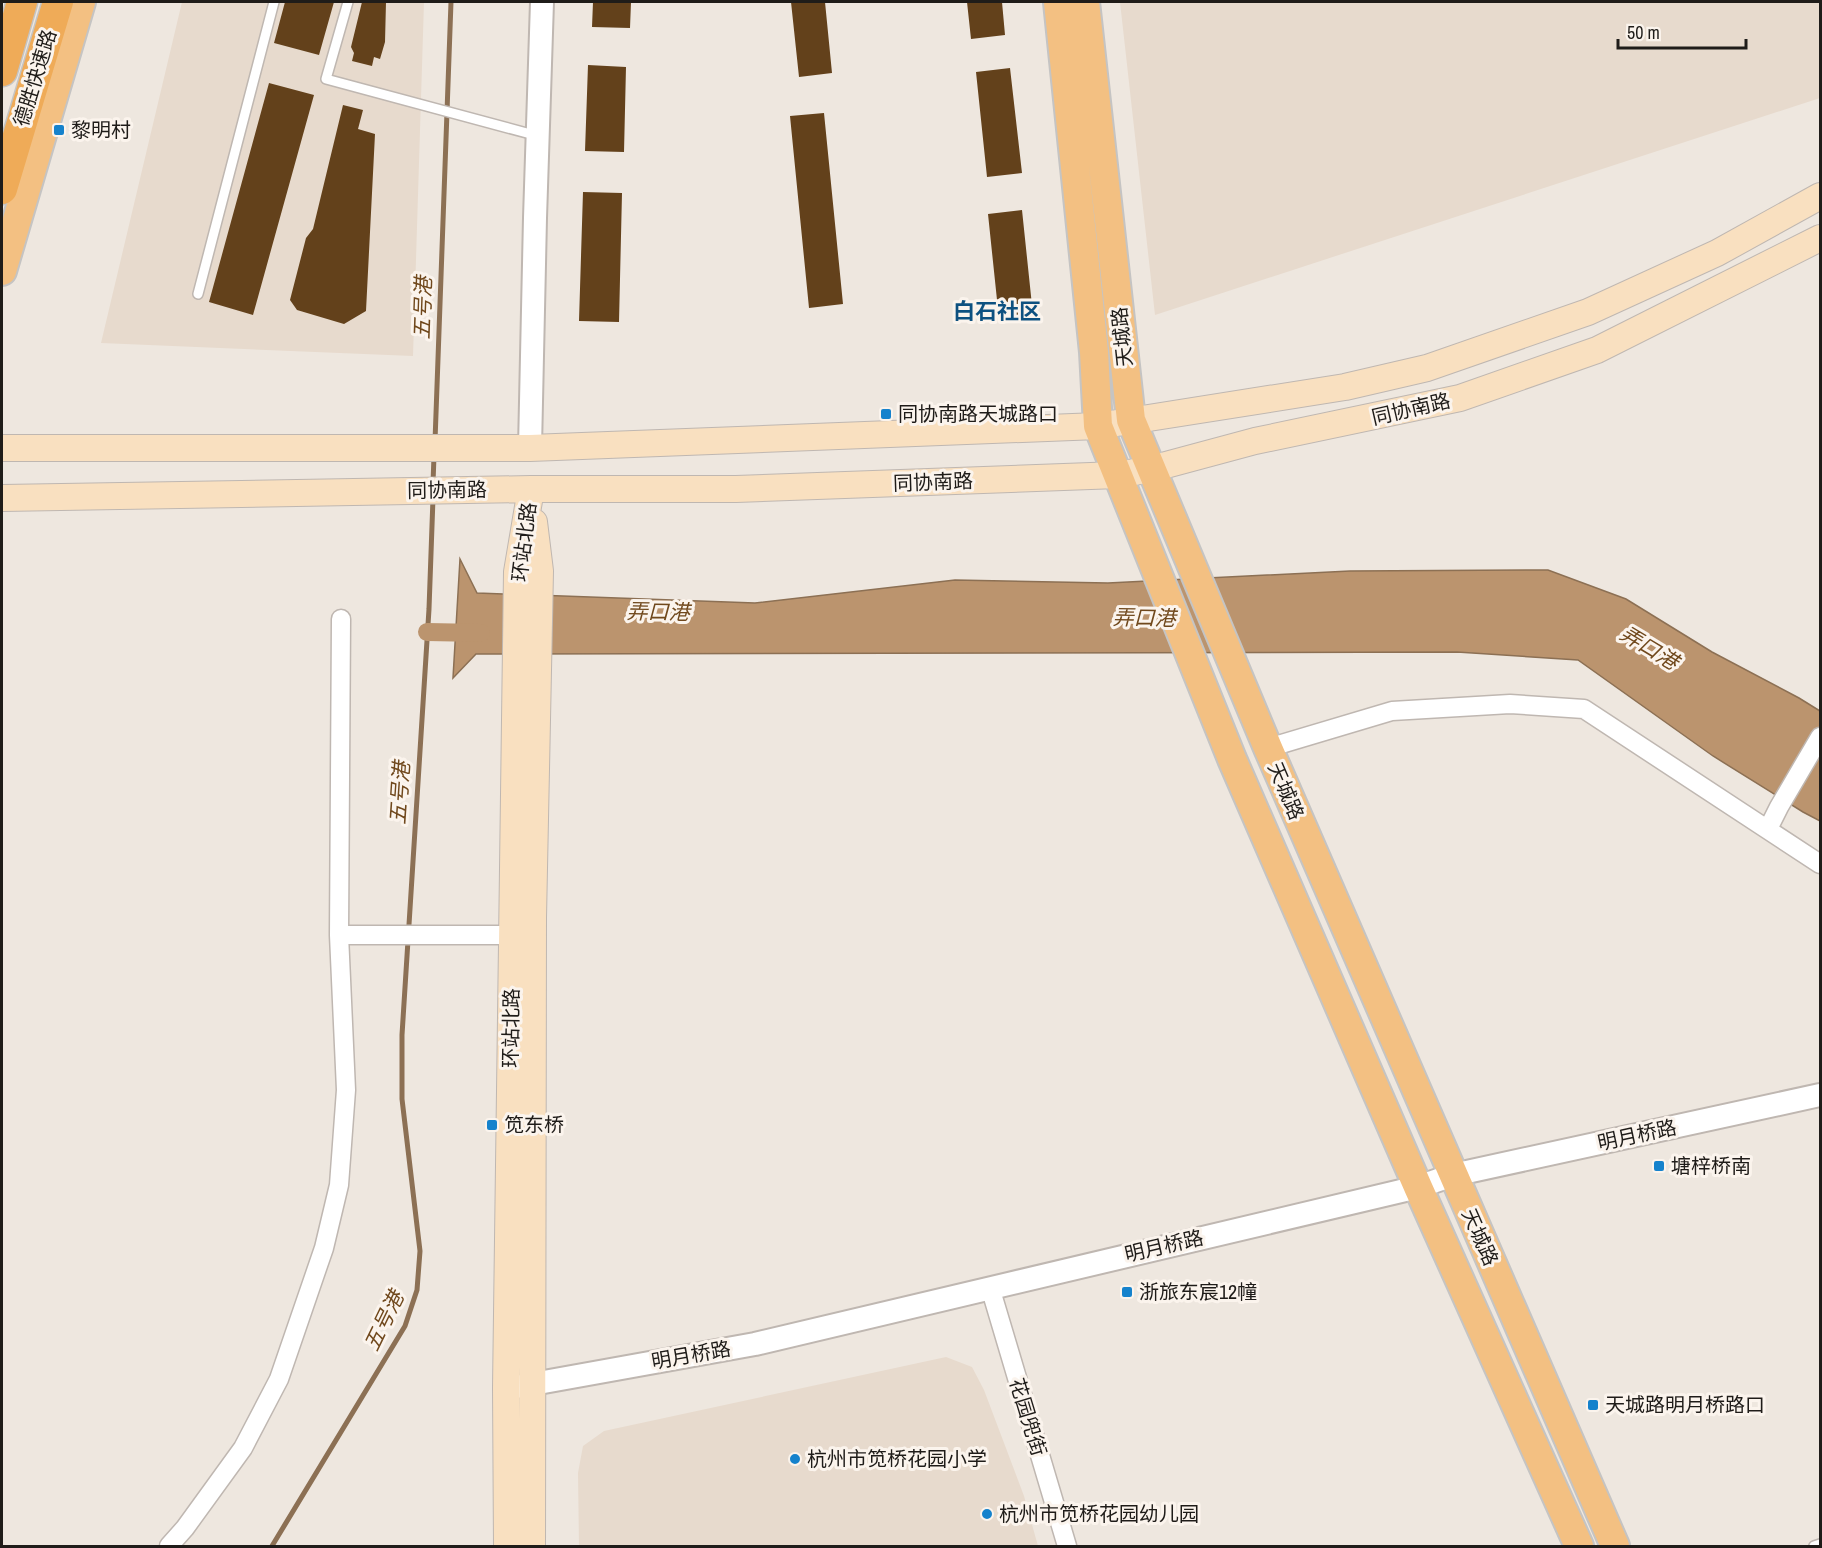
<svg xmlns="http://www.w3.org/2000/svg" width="1822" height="1548" font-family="'Archivo Narrow','Noto Sans SC',sans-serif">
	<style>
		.built { fill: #e7dacd }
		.water { fill: #bb946e; stroke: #8c7054; stroke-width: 1.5 }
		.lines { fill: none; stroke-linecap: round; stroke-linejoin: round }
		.stream { stroke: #8c7054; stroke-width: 5 }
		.canal { stroke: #bb946e; stroke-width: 18 }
		.building { fill: #63411b }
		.service-casing { stroke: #bfb7b1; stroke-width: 12 }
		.minor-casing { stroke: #bfb7b1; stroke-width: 21 }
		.tertiary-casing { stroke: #bfb7b1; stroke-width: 26 }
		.secondary-casing { stroke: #bfb7b1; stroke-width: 28 }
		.primary-casing { stroke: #c5c4c3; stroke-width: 32 }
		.trunk-casing { stroke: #c5c4c3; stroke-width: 33 }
		.service { stroke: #fff; stroke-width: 9 }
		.minor { stroke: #fff; stroke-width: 18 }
		.tertiary { stroke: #fff; stroke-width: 22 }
		.secondary { stroke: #f9e0c0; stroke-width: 26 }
		.primary { stroke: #f3c082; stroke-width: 28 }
		.trunk { stroke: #efab58; stroke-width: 30 }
		.poi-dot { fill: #1582cc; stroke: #fbf4ed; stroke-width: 2 }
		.labels { text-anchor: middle; stroke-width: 6; stroke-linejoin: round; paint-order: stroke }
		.street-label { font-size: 20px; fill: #1f1c19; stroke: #fbf4ed }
		.poi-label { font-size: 20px; fill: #1f1c19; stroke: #fbf4ed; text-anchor: start }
		.water-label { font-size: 21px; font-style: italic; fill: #70481c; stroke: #fbf4ed }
		.quarter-label { font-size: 22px; font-weight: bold; fill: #0e5180; stroke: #fbf4ed }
	</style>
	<rect width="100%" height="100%" fill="#eee7df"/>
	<path class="built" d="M 182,2 L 424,2 L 413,356 L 101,343 Z
		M 1120,2 L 1820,2 L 1820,98 L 1155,315 Z
		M 946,1357 L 972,1367 L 984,1390 L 1024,1496 L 1038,1546 L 579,1546 L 578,1473 L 583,1446 L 604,1431 Z"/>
	<path class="water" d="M 460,559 L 477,593 L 755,603 L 955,580 L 1108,583 L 1350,571 L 1548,570 L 1626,599 L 1712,652 L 1799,698 L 1820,711 L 1820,821 L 1803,812 L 1713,756 L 1578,660 L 1457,652 L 476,654 L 453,678 Z"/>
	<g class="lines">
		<path class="stream" d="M 435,441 L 451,2
			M 433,483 L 434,456
			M 272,1546 L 405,1326 L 417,1290 L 420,1251 L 402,1099 L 402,1035 L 429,609 L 433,498"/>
		<path class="canal" d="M 427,632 L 481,633"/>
	</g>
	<path class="building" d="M 285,2 L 334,2 L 319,55 L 274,43 Z
		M 362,2 L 386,2 L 385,42 L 380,59 L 374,57 L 372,66 L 352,61 L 354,53 L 351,47 Z
		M 593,2 L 631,2 L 630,28 L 592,27 Z
		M 791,2 L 825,2 L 832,73 L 799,77 Z
		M 967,2 L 1002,2 L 1005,35 L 971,39 Z
		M 588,65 L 626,67 L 624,152 L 585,151 Z
		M 1010,68 L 1022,173 L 987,177 L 976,72 Z
		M 269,83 L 314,95 L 253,315 L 209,302 Z
		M 343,105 L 363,110 L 358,129 L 375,134 L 366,311 L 344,324 L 297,310 L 290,300 L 306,238 L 313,229 Z
		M 824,113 L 843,304 L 809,308 L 790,116 Z
		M 583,192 L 622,193 L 619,322 L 579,321 Z
		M 1022,210 L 1033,315 L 999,319 L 988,214 Z"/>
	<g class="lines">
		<defs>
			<path id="service" d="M 348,2 L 326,79 L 538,136
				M 198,294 L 274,2
				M 1814,1546 L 1820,1544"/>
			<path id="minor" d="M 1268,748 L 1392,711 L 1510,704 L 1584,709 L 1820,864
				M 1768,829 L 1779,807 L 1820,737
				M 339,935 L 523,935
				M 990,1287 L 1067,1546
				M 169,1546 L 185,1528 L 243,1448 L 279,1379 L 324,1248 L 339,1185 L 346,1090 L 339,935 L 341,619"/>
			<path id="tertiary" d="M 530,448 L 535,218 L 542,2
				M 516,1387 L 755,1344 L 1418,1187 L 1453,1175 L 1820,1095"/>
			<path id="secondary" d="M 2,448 L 530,448 L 1098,426 L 1345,387 L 1427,368 L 1588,312 L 1717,253 L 1820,196
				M 2,498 L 531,489 L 736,489 L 1118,475 L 1151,469 L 1255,441 L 1460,398 L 1597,350 L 1820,238
				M 507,1546 L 506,1388 L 517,572 L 531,489
				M 532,1546 L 533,918 L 540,571 L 534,522"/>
			<path id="primary" d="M 1058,2 L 1094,352 L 1098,426 L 1232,759 L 1418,1187 L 1579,1546
				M 1085,2 L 1131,420 L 1268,748 L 1615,1546
				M 2,271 L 81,2"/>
			<path id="trunk" d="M 2,71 L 22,2
				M 2,189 L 58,2"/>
		</defs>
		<use href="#service" class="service-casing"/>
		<use href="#minor" class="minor-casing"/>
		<use href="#tertiary" class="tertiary-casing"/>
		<use href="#secondary" class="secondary-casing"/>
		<use href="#primary" class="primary-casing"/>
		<use href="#trunk" class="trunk-casing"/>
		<use href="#service" class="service"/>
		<use href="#minor" class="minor"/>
		<use href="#tertiary" class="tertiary"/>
		<use href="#secondary" class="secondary"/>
		<use href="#primary" class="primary"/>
		<use href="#trunk" class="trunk"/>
	</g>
	<g class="poi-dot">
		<rect x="53" y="124" width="12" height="12" rx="3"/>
		<rect x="880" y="408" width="12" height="12" rx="3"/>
		<rect x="486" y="1119" width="12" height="12" rx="3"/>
		<rect x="1653" y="1160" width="12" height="12" rx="3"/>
		<rect x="1121" y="1286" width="12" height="12" rx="3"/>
		<rect x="1587" y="1399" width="12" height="12" rx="3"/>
		<circle cx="795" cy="1459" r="6"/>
		<circle cx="987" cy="1514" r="6"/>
	</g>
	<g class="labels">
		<g class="street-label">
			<text transform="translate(35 78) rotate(-73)" y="7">德胜快速路</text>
			<text transform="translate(1122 337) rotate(-96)" y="7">天城路</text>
			<text transform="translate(1411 409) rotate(-13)" y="7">同协南路</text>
			<text transform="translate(933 482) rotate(-2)" y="7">同协南路</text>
			<text transform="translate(447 490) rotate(-1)" y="7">同协南路</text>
			<text transform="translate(524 542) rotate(-83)" y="7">环站北路</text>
			<text transform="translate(1286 791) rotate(67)" y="7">天城路</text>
			<text transform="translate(511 1028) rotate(-89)" y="7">环站北路</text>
			<text transform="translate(1637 1135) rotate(-12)" y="7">明月桥路</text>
			<text transform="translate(1480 1237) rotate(66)" y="7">天城路</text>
			<text transform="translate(1164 1246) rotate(-13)" y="7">明月桥路</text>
			<text transform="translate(691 1355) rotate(-10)" y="7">明月桥路</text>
			<text transform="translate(1028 1417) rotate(73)" y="7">花园兜街</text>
		</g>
		<g class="poi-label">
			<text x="71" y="137">黎明村</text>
			<text x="898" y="421">同协南路天城路口</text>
			<text x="504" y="1132">笕东桥</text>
			<text x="1671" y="1173">塘梓桥南</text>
			<text x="1139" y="1299">浙旅东宸12幢</text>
			<text x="1605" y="1412">天城路明月桥路口</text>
			<text x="807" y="1466">杭州市笕桥花园小学</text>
			<text x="999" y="1521">杭州市笕桥花园幼儿园</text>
		</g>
		<g class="water-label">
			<text transform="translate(423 308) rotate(-88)" y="7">五号港</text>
			<text transform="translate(658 612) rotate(1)" y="7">弄口港</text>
			<text transform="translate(1144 618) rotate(1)" y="7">弄口港</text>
			<text transform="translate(1649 648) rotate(31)" y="7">弄口港</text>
			<text transform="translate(400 793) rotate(-86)" y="7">五号港</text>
			<text transform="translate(384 1321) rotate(-64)" y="7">五号港</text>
		</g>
		<g class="quarter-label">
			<text x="997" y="319">白石社区</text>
		</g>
	</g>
	<rect width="1822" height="1548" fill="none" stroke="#1f1c19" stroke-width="6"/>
	<path d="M1618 39v9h128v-9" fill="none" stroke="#1f1c19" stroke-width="3"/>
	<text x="1627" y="39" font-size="18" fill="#1f1c19" stroke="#fbf4ed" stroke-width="4.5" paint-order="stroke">50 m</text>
</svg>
